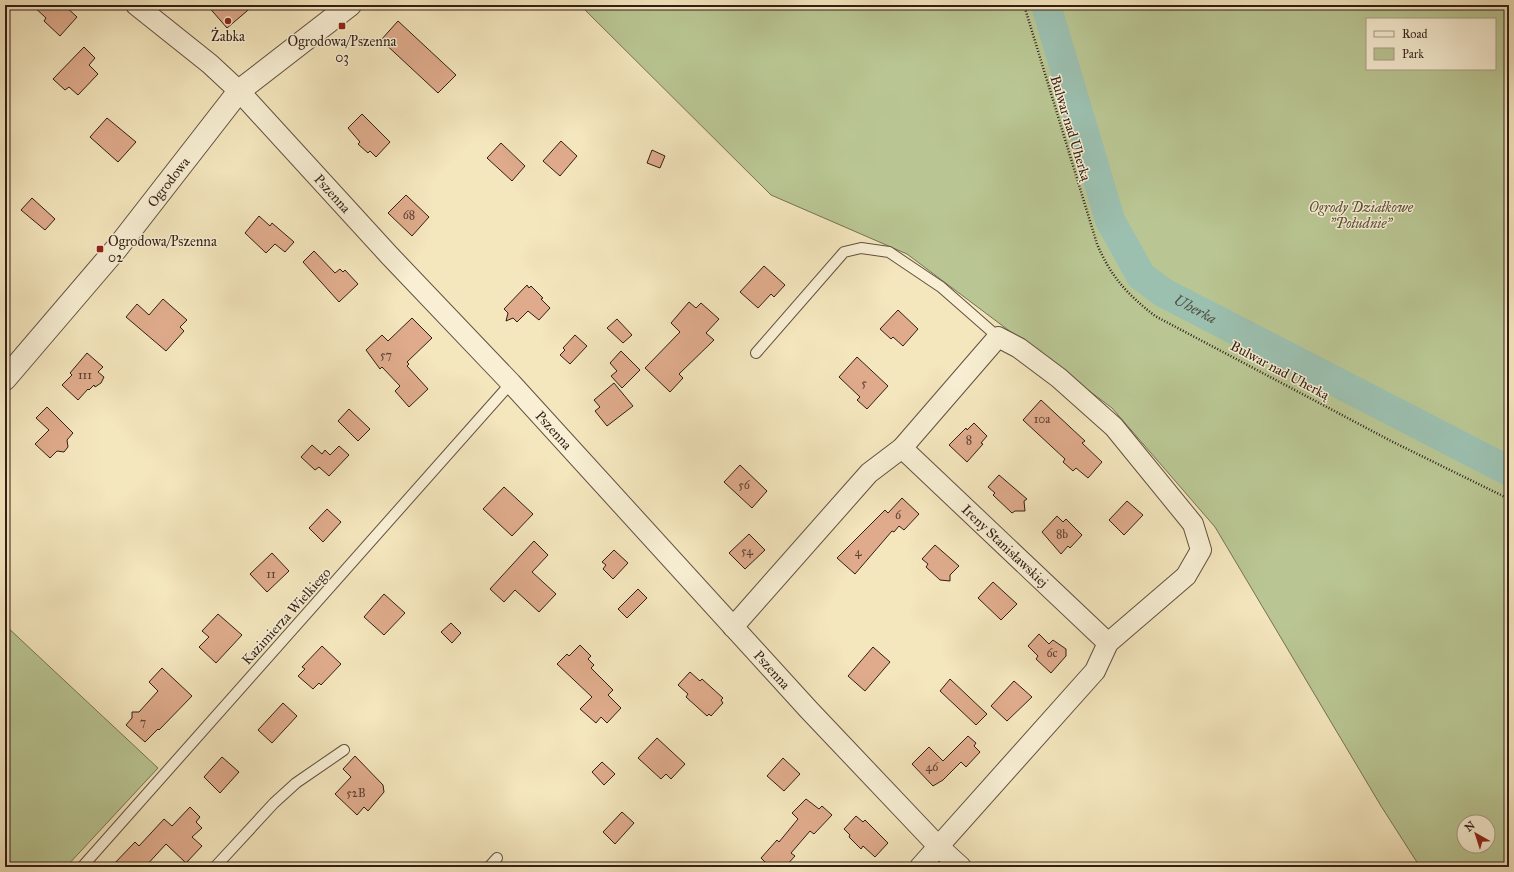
<svg xmlns="http://www.w3.org/2000/svg" width="1514" height="872" font-family="'IM FELL Great Primer',serif">
	<style>
		.green { fill: #b9c693; stroke: #767254; fill-rule: evenodd }
		.lines { fill: none; stroke-linecap: round; stroke-linejoin: round }
		.river { stroke: #9cc0b0; stroke-width: 30 }
		.building { fill: #dfab8c; stroke: #321e16 }
		.service-casing { stroke: #625040; stroke-width: 12 }
		.minor-casing { stroke: #625040; stroke-width: 22 }
		.tertiary-casing { stroke: #625040; stroke-width: 24 }
		.path { stroke: #321e16; stroke-width: 2.5; stroke-dasharray: 1 2; stroke-linecap: butt }
		.service { stroke: #f8efd4; stroke-width: 10 }
		.minor { stroke: #f8efd4; stroke-width: 20 }
		.tertiary { stroke: #f8efd4; stroke-width: 22 }
		.poi-dot { fill: #8f2418; stroke: #f8efd4; stroke-width: 1.5 }
		.labels { text-anchor: middle; stroke-width: 3; stroke-linejoin: round; paint-order: stroke }
		.number-label { font-size: 12px; fill: #5d4134 }
		.poi-label { font-size: 14px; fill: #321e16; stroke: #f8efd4 }
		.street-label { font-size: 14px; fill: #321e16; stroke: #f8efd4 }
		.park-label { font-size: 14px; font-style: italic; fill: #5a503c; stroke: #f8efd4 }
		.water-label { font-size: 15px; font-style: italic; fill: #524f44; stroke: #f8efd4 }
	</style>
	<rect width="100%" height="100%" fill="#f4e6bd"/>
	<filter id="stains"><feTurbulence type="fractalNoise" baseFrequency=".005" numOctaves="4"/><feColorMatrix values="0 0 0 0 .2 0 0 0 0 .09 0 0 0 0 .02 0 0 0 .5 -.17"/></filter>
	<radialGradient id="worn" r=".72"><stop offset=".6" stop-color="#630" stop-opacity="0"/><stop offset="1" stop-color="#630" stop-opacity=".3"/></radialGradient>
	<path class="green" d="M 580,5 L 1509,5 L 1509,867 L 1420,867 L 1381,806 L 1215,527 L 1112,408 L 907,254 L 771,195 ZM 1367,19 L 1495,19 L 1495,69 L 1367,69 ZM 1464,822 L 1488,822 L 1488,846 L 1464,846 Z
		M 5,625 L 158,768 L 66,867 L 5,867 Z"/>
	<g class="lines">
		<path class="river" id="s1" d="M 1046,5 L 1110,220 L 1141,276 L 1164,293 L 1509,471"/>
	</g>
	<path class="building" d="M 32,5 L 64,5 L 77,17 L 60,36 L 44,21 L 46,18 Z
		M 207,5 L 254,5 L 227,28 Z
		M 398,21 L 456,75 L 438,93 L 381,40 Z
		M 84,47 L 95,58 L 89,65 L 98,74 L 78,95 L 69,87 L 65,90 L 53,79 Z
		M 362,114 L 390,142 L 376,157 L 370,151 L 368,153 L 358,144 L 360,142 L 348,128 Z
		M 107,118 L 136,142 L 118,162 L 90,137 Z
		M 561,141 L 577,156 L 560,176 L 543,161 Z
		M 501,143 L 525,166 L 512,181 L 487,158 Z
		M 652,150 L 665,156 L 660,168 L 647,163 Z
		M 406,195 L 429,217 L 412,236 L 388,213 Z
		M 32,198 L 55,219 L 45,230 L 21,210 Z
		M 259,216 L 270,226 L 272,223 L 294,242 L 285,252 L 275,244 L 266,253 L 245,233 Z
		M 314,251 L 335,273 L 340,269 L 343,272 L 345,270 L 358,284 L 339,302 L 303,262 Z
		M 764,266 L 785,285 L 774,297 L 771,294 L 758,308 L 740,292 Z
		M 527,285 L 529,288 L 531,286 L 543,298 L 541,299 L 550,308 L 539,320 L 528,311 L 517,322 L 513,318 L 506,321 L 508,313 L 504,309 Z
		M 163,299 L 187,320 L 180,327 L 184,331 L 166,351 L 126,317 L 137,304 L 149,315 Z
		M 689,302 L 696,308 L 701,303 L 719,319 L 706,333 L 714,340 L 679,374 L 683,378 L 670,392 L 645,368 L 680,332 L 671,323 Z
		M 898,310 L 918,329 L 903,346 L 893,337 L 891,339 L 880,329 Z
		M 412,318 L 432,338 L 407,362 L 409,364 L 407,366 L 428,389 L 409,407 L 395,391 L 400,386 L 382,367 L 380,369 L 366,350 L 382,335 L 388,341 Z
		M 617,319 L 632,335 L 623,343 L 607,328 Z
		M 575,335 L 587,346 L 570,364 L 560,355 L 565,350 L 563,348 Z
		M 621,351 L 640,370 L 622,388 L 611,376 L 617,371 L 610,363 Z
		M 87,353 L 103,367 L 98,372 L 104,377 L 101,383 L 95,387 L 94,385 L 89,390 L 88,389 L 78,400 L 62,385 L 72,375 L 70,373 Z
		M 857,357 L 888,386 L 867,409 L 857,400 L 860,397 L 839,377 Z
		M 614,383 L 633,406 L 607,426 L 595,411 L 600,407 L 594,400 Z
		M 1041,400 L 1085,441 L 1082,443 L 1102,462 L 1088,478 L 1076,468 L 1073,471 L 1063,462 L 1065,459 L 1023,420 Z
		M 47,407 L 73,433 L 67,440 L 68,447 L 64,452 L 57,451 L 50,458 L 35,444 L 49,430 L 36,418 Z
		M 349,409 L 370,429 L 358,441 L 338,421 Z
		M 974,423 L 987,436 L 981,443 L 983,444 L 967,462 L 949,445 L 966,428 L 967,430 Z
		M 312,445 L 322,454 L 325,450 L 330,455 L 339,446 L 349,455 L 329,476 L 319,467 L 315,470 L 301,457 Z
		M 740,465 L 767,491 L 752,508 L 724,482 Z
		M 999,475 L 1027,499 L 1024,501 L 1025,511 L 1015,511 L 1012,513 L 993,495 L 995,493 L 988,487 Z
		M 504,487 L 533,514 L 512,536 L 483,509 Z
		M 902,498 L 919,514 L 904,530 L 899,526 L 894,532 L 892,531 L 855,574 L 837,558 L 885,510 L 888,513 Z
		M 1127,501 L 1143,515 L 1124,535 L 1109,520 Z
		M 327,509 L 341,522 L 323,542 L 309,528 Z
		M 1057,516 L 1063,522 L 1066,519 L 1082,535 L 1070,548 L 1068,546 L 1061,554 L 1042,532 Z
		M 749,534 L 765,550 L 745,569 L 729,553 Z
		M 534,541 L 548,555 L 532,572 L 556,594 L 539,612 L 515,590 L 504,602 L 490,589 Z
		M 935,545 L 959,566 L 950,575 L 950,581 L 940,580 L 926,567 L 928,564 L 922,559 Z
		M 614,550 L 628,563 L 613,579 L 603,569 L 606,565 L 602,562 Z
		M 272,553 L 289,571 L 267,592 L 250,574 Z
		M 993,582 L 1017,604 L 1001,620 L 978,598 Z
		M 638,589 L 647,598 L 627,618 L 618,609 Z
		M 384,594 L 405,613 L 384,635 L 364,617 Z
		M 218,614 L 242,635 L 216,663 L 199,647 L 209,637 L 202,631 Z
		M 451,623 L 461,633 L 452,643 L 441,632 Z
		M 1039,634 L 1049,644 L 1053,640 L 1066,649 L 1066,656 L 1051,673 L 1036,659 L 1038,656 L 1028,646 Z
		M 580,645 L 591,656 L 588,659 L 594,665 L 591,668 L 613,690 L 608,695 L 621,708 L 607,723 L 601,717 L 596,723 L 580,709 L 592,697 L 557,664 L 567,654 L 569,656 Z
		M 322,646 L 341,664 L 321,685 L 319,683 L 313,689 L 298,676 L 305,669 L 302,667 Z
		M 873,647 L 890,662 L 865,691 L 848,676 Z
		M 162,668 L 192,696 L 159,730 L 158,729 L 145,742 L 126,725 L 132,718 L 132,712 L 139,712 L 158,691 L 149,682 Z
		M 690,672 L 700,681 L 702,679 L 723,698 L 721,700 L 723,703 L 711,716 L 709,714 L 707,716 L 686,697 L 688,694 L 678,685 Z
		M 950,679 L 987,714 L 976,725 L 940,691 Z
		M 1014,681 L 1032,697 L 1007,721 L 991,706 Z
		M 283,703 L 297,716 L 272,743 L 258,730 Z
		M 968,736 L 976,743 L 974,746 L 980,752 L 966,767 L 961,762 L 943,780 L 933,786 L 912,764 L 929,747 L 943,761 Z
		M 657,738 L 685,764 L 671,779 L 666,774 L 661,779 L 638,758 Z
		M 355,756 L 383,785 L 384,792 L 368,811 L 364,807 L 357,815 L 335,794 L 351,777 L 343,769 Z
		M 222,757 L 239,772 L 220,793 L 204,777 Z
		M 783,758 L 800,774 L 784,791 L 767,776 Z
		M 602,762 L 615,774 L 604,785 L 592,772 Z
		M 806,799 L 819,809 L 822,806 L 832,815 L 814,834 L 810,831 L 791,853 L 795,856 L 785,867 L 770,867 L 761,858 L 777,840 L 779,842 L 798,819 L 792,813 Z
		M 190,807 L 200,817 L 196,822 L 202,828 L 192,837 L 202,846 L 186,863 L 166,844 L 145,867 L 111,867 L 135,842 L 139,846 L 164,819 L 172,826 Z
		M 622,812 L 634,823 L 615,844 L 603,832 Z
		M 856,816 L 863,822 L 865,820 L 888,843 L 875,857 L 863,846 L 861,849 L 849,837 L 850,835 L 844,829 Z"/>
	<g class="lines">
		<defs>
			<path id="service" d="M 756,353 L 844,252 L 861,248 L 889,252 L 941,287 L 998,337
				M 82,867 L 511,383
				M 215,867 L 274,803 L 296,783 L 344,750
				M 489,867 L 497,858"/>
			<g id="minor">
				<path id="s2" d="M 136,5 L 210,64 L 239,91 L 389,255 L 511,383 L 809,710 L 938,846 L 961,867"/>
				<path id="s3" d="M 902,448 L 1108,643"/>
				<path d="M 733,627 L 869,473 L 902,448 L 998,337 L 1019,348 L 1059,378 L 1114,427 L 1193,524 L 1201,550 L 1186,576 L 1108,643 L 1095,671 L 920,867"/>
			</g>
			<g id="tertiary">
				<path id="s4" d="M 5,379 L 117,248 L 239,91 L 350,5"/>
			</g>
		</defs>
		<use href="#service" class="service-casing"/>
		<use href="#minor" class="minor-casing"/>
		<use href="#tertiary" class="tertiary-casing"/>
		<path class="path" d="M 1024,5 L 1097,244 C 1111,277 1127,294 1155,316 L 1391,441 L 1509,499"/>
		<use href="#service" class="service"/>
		<use href="#minor" class="minor"/>
		<use href="#tertiary" class="tertiary"/>
	</g>
	<g class="poi-dot">
		<circle cx="228" cy="21" r="4"/>
		<rect x="338" y="22" width="8" height="8" rx="2"/>
		<rect x="96" y="245" width="8" height="8" rx="2"/>
	</g>
	<g class="labels">
		<g class="number-label">
			<text x="409" y="219">68</text>
			<text x="386" y="359">57</text>
			<text x="85" y="379">111</text>
			<text x="864" y="387">5</text>
			<text x="1042" y="423">10a</text>
			<text x="969" y="444">8</text>
			<text x="744" y="489">56</text>
			<text x="898" y="519">6</text>
			<text x="1062" y="538">8b</text>
			<text x="747" y="555">54</text>
			<text x="858" y="556">4</text>
			<text x="271" y="578">11</text>
			<text x="1052" y="657">6c</text>
			<text x="143" y="726">7</text>
			<text x="932" y="771">46</text>
			<text x="356" y="797">52B</text>
		</g>
		<g class="poi-label">
			<text x="228" y="41">Żabka</text>
			<text x="342" y="46">Ogrodowa/Pszenna<tspan x="342" dy="16">03</tspan></text>
			<text x="108" y="246" text-anchor="start">Ogrodowa/Pszenna<tspan x="108" dy="16">02</tspan></text>
		</g>
		<g class="street-label">
			<text transform="translate(1071 128) rotate(73)" y="5">Bulwar nad Uherką</text>
			<text dy="5" stroke="none"><textPath href="#s4" startOffset="256">Ogrodowa</textPath></text>
			<text dy="5" stroke="none"><textPath href="#s2" startOffset="273">Pszenna</textPath></text>
			<text transform="translate(1280 370) rotate(28)" y="5">Bulwar nad Uherką</text>
			<text dy="5" stroke="none"><textPath href="#s2" startOffset="597">Pszenna</textPath></text>
			<text dy="5" stroke="none"><textPath href="#s3" startOffset="142">Ireny Stanisławskiej</textPath></text>
			<text transform="translate(286 616) rotate(-48)" y="5">Kazimierza Wielkiego</text>
			<text dy="5" stroke="none"><textPath href="#s2" startOffset="921">Pszenna</textPath></text>
		</g>
		<g class="park-label">
			<text x="1361" y="212">Ogrody Działkowe<tspan x="1361" dy="16">"Południe"</tspan></text>
		</g>
		<g class="water-label">
			<text dy="5" stroke="none"><textPath href="#s1" startOffset="352">Uherka</textPath></text>
		</g>
	</g>
	<rect width="1514" height="872" fill="none" stroke="#f4e6bd" stroke-width="20"/>
	<rect x="6" y="6" width="1502" height="860" fill="none" stroke="#321e16" stroke-width="2"/>
	<rect x="10" y="10" width="1494" height="852" fill="none" stroke="#321e16"/>
	<rect x="1366" y="18" width="130" height="52" fill="#f8efd4" stroke="#a99b88"/>
	<rect x="1374" y="31" width="20" height="6" fill="#f8efd4" stroke="#a99b88"/>
	<text x="1402" y="38" font-size="12" fill="#321e16">Road</text>
	<rect x="1374" y="48" width="20" height="12" fill="#b9c693" stroke="#a99b88"/>
	<text x="1402" y="58" font-size="12" fill="#321e16">Park</text>
	<g transform="translate(1476 834) rotate(321)"><circle r="19" fill="#f8efd4" stroke="#a99b88"/>
	<path d="M0-3L7 15L0 10L-7 15Z" fill="#8f2418"/>
	<text y="-6" font-size="11" font-weight="bold" text-anchor="middle" fill="#321e16">N</text>
	</g>
	<rect width="100%" height="100%" filter="url(#stains)"/>
	<rect width="100%" height="100%" fill="url(#worn)"/>
</svg>
